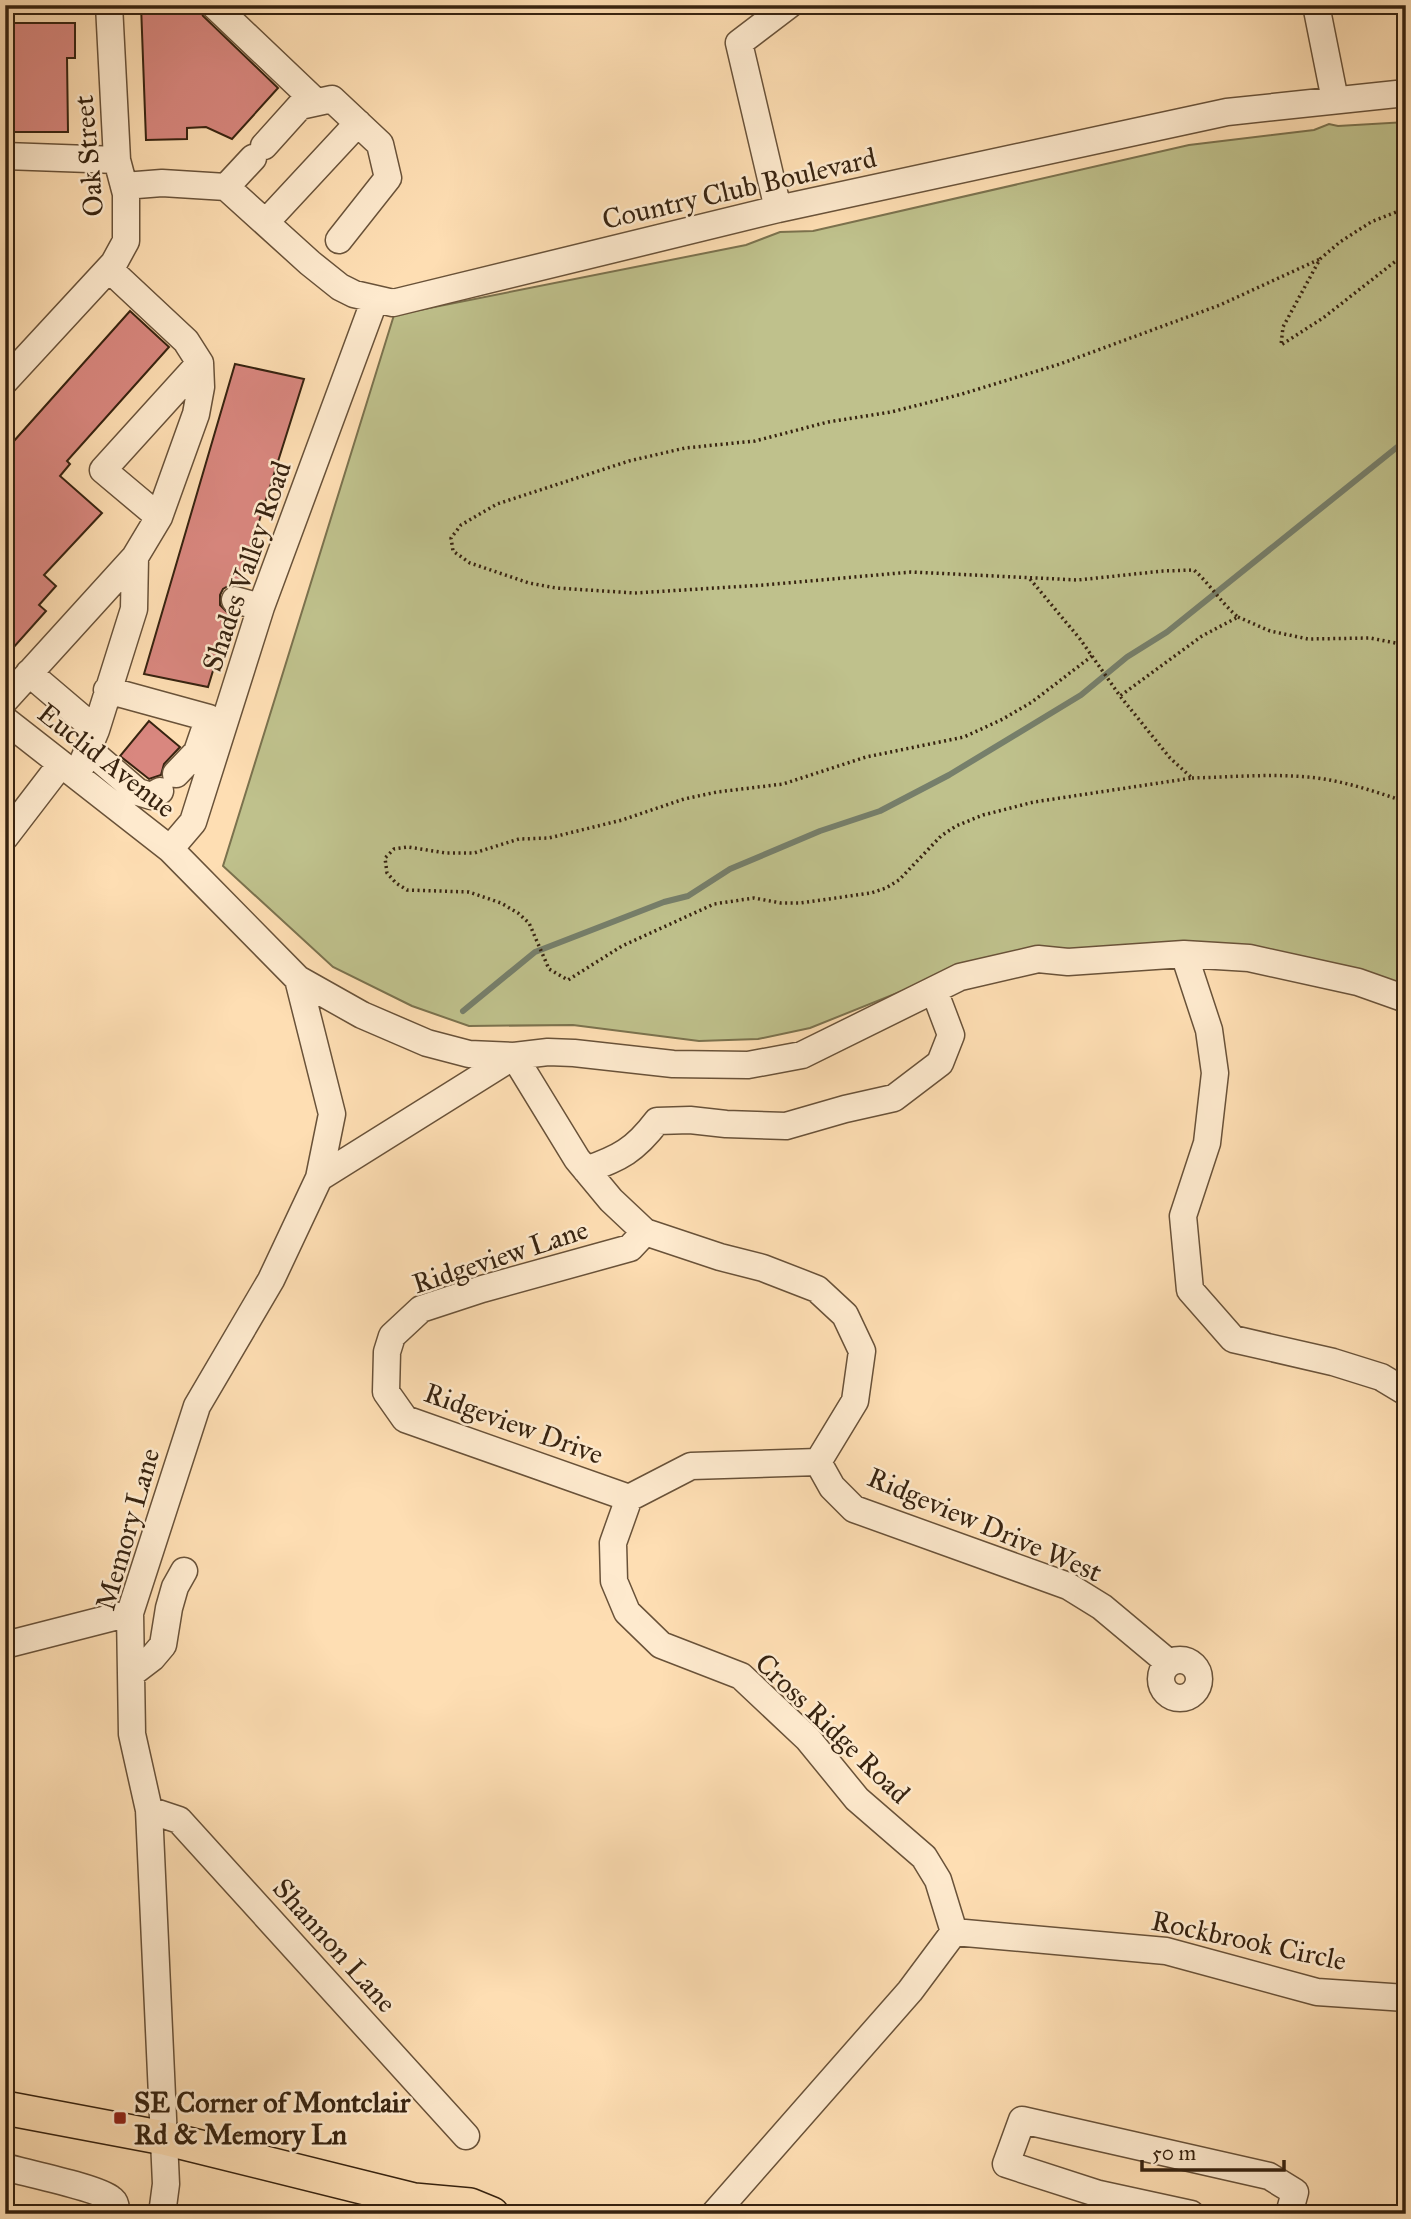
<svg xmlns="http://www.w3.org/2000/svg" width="1411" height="2219" font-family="'IM FELL Great Primer',serif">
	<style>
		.grass { fill: #bfc18c; stroke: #7b724e; stroke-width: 2 }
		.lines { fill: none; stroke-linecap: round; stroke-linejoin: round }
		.stream { stroke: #767f6b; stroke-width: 6 }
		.building { fill: #d9877f; stroke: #372310; stroke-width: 2 }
		.minor-casing { stroke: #695239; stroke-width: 29 }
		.major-casing { stroke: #372310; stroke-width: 36 }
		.path { stroke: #372310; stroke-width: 3.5; stroke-dasharray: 2 3.5; stroke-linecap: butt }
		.minor { stroke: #feeace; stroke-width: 26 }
		.major { stroke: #fedeb3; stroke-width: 33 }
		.poi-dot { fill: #8f2418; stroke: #feeace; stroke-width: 2.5 }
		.labels { text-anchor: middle; stroke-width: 5; stroke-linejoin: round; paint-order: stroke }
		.street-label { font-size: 28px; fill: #372310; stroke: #feeace }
		.poi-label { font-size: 28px; font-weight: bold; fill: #372310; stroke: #feeace; text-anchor: start }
	</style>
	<rect width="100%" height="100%" fill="#fedeb3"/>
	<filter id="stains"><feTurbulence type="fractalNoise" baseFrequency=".00286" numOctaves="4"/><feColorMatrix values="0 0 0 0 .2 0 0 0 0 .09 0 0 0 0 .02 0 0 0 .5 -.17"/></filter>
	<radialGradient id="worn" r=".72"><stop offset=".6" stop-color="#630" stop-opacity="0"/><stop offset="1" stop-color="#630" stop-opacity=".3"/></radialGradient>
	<path class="grass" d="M 1406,122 L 1406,991 L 1250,950 L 957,969 L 810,1028 L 758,1039 L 699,1041 L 573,1025 L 469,1026 L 412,1006 L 333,967 L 223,866 L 394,315 L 746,245 L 780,232 L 813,231 L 1189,145 L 1314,130 L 1329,124 L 1338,126 Z"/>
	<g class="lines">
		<path class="stream" d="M 463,1011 L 535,952 L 664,902 L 688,896 L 730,869 L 820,831 L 880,811 L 949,775 L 1081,695 L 1127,657 L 1167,632 L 1406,440"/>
	</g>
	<path class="building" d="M 141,5 L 198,5 L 203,16 L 278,88 L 232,139 L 206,127 L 187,128 L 187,139 L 146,140 Z
		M 5,23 L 75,23 L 75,58 L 67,58 L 68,132 L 5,132 Z
		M 130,311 L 169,347 L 67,461 L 70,464 L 60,476 L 102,513 L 44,575 L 56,586 L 39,605 L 46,611 L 5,657 L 5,451 Z
		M 235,364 L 304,379 L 239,585 L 230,585 L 223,589 L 220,595 L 220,605 L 230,615 L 208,687 L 144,674 Z
		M 149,721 L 180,747 L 164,764 L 161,775 L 149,779 L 120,756 Z"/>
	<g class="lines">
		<defs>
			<path id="minor" d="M 214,5 L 316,102
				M 1316,5 L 1335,100
				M 264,146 L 300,106 L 332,99 L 380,144 L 388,178 L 339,240
				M 5,156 L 117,160
				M 124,186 L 162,183 L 226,187 L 310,263 L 340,287 L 354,294 L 393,303 L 778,209 L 1227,112 L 1406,93
				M 226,187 L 253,158
				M 778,209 L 739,43 L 789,5
				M 266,222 L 358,123
				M 5,381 L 114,263 L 126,241 L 126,194 L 117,160 L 109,5
				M 159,517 L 103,470 L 200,363
				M 235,600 L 261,607
				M 29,673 L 96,730 L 77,776
				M 107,690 L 209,718
				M 5,700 L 135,557 L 159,517 L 196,414 L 201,387 L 200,363 L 186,341 L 109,269
				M 5,720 L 170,849 L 298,979 L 362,1015 L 427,1043 L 469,1054 L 514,1056 L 577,1159 L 611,1200 L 645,1232 L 720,1257 L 763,1268 L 817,1289 L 845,1315 L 862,1351 L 855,1401 L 818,1462 L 691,1466 L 629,1498 L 613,1543 L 614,1581 L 627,1612 L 661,1645 L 741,1676 L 808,1739 L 857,1799 L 924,1857 L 938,1880 L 954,1932 L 910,1991 L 714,2214
				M 96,730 L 134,609 L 135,557
				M 89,750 L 138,792 L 151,796 L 160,791
				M 176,774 L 197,752 L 208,720
				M 5,837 L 61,764
				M 170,849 L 193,822 L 261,607 L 375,299
				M 1184,954 L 1209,1030 L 1215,1073 L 1207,1143 L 1183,1216 L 1190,1290 L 1233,1339 L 1333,1362 L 1381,1377 L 1406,1392
				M 586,1170 C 620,1158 635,1150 657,1121 L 690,1120 L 726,1124 L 786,1126 L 845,1109 L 894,1098 L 940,1063 L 951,1035 L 934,990
				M 319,1178 L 514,1056 L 548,1052 L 574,1053 L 673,1064 L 748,1065 L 802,1055 L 960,977 L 1038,959 L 1068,962 L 1184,954 L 1249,958 L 1358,982 L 1406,999
				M 818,1462 L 832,1487 L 854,1509 L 1068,1586 L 1102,1607 L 1169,1663
				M 629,1498 L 405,1419 L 386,1392 L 387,1352 L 392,1336 L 421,1309 L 482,1289 L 630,1248 L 645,1232
				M 5,1645 L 130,1613
				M1161 1679a19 19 0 1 1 38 0a19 19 0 1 1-38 0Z
				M 131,1674 L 152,1658 L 163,1645 L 169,1608 L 175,1587 L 184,1571
				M 149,1810 L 179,1820 L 466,2136
				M 954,1932 L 1166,1951 L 1317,1992 L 1406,1998
				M 5,2167 C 25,2173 99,2188 111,2199 C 116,2202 116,2208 116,2214
				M 162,2214 L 166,2184 L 149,1810 L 132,1734 L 130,1613 L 197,1406 L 271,1280 L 319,1178 L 332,1114 L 298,979
				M 1191,2214 L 1099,2194 L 1006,2164 L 1022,2120 L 1269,2176 L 1295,2192 L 1289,2214"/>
			<path id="major" d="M 5,2108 L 164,2138 L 414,2200 L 470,2205 L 492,2214"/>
		</defs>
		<use href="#minor" class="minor-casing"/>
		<use href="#major" class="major-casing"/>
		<path class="path" d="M 1401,210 L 1371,222 L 1340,242 L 1320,259 L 1283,327 L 1281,345 L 1323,318 L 1406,253
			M 1030,579 L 1080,639 L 1120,696 L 1202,636 L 1238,617 C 1221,603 1210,584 1194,570 L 1163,571 L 1078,580 L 911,572 L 764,585 L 635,593 L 556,588 L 529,583 L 470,563 L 453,551 L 451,538 L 461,525 L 497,504 L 629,461 L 685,448 L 755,441 L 828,422 L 891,412 L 962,394 L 1060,364 L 1220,305 L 1320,259
			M 1238,617 L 1270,631 L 1308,639 L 1370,638 L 1406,645
			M 1092,656 L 1032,702 L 1003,719 L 964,737 L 866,757 L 783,784 L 717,792 L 684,799 L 622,820 L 549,838 L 519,839 L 474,853 L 446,853 L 408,847 L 394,849 L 385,858 L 387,873 L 396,883 L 407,890 L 469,892 L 501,903 L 518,913 L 529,923 L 549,969 L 568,980 L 622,946 L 714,904 L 754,898 L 781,903 L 800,903 L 871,893 L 886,888 L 899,880 L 941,836 L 956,826 L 983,815 L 1034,802 L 1192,778 L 1170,758 L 1120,696
			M 1192,778 C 1234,777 1276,773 1317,778 C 1347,782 1377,792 1406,802"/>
		<use href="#minor" class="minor"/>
		<use href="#major" class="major"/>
	</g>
	<rect class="poi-dot" x="113" y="2111" width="14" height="14" rx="3.5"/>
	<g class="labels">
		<g class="street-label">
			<text transform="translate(88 156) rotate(-95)" y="10">Oak Street</text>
			<text transform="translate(739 188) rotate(-13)" y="10">Country Club Boulevard</text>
			<text transform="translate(246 566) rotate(-71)" y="10">Shades Valley Road</text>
			<text transform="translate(107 760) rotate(38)" y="10">Euclid Avenue</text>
			<text transform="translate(500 1256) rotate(-18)" y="10">Ridgeview Lane</text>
			<text transform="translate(514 1423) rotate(20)" y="10">Ridgeview Drive</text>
			<text transform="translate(985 1524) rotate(23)" y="10">Ridgeview Drive West</text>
			<text transform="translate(127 1529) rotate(-74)" y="10">Memory Lane</text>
			<text transform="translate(833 1728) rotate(44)" y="10">Cross Ridge Road</text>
			<text transform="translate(1249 1940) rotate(12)" y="10">Rockbrook Circle</text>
			<text transform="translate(335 1945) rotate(48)" y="10">Shannon Lane</text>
		</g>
		<g class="poi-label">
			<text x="134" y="2112">SE Corner of Montclair<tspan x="134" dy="32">Rd &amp; Memory Ln</tspan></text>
		</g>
	</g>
	<rect width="1411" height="2219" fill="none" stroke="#fedeb3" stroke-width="28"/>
	<rect x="7" y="7" width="1397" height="2205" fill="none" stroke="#372310" stroke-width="3.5"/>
	<rect x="14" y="14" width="1383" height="2191" fill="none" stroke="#372310" stroke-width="2"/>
	<path d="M1142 2160v10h142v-10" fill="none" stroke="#372310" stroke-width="3.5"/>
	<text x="1152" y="2160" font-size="21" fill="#372310" stroke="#feeace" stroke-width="5" paint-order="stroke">50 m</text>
	<rect width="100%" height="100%" filter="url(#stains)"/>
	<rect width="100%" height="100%" fill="url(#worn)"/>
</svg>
